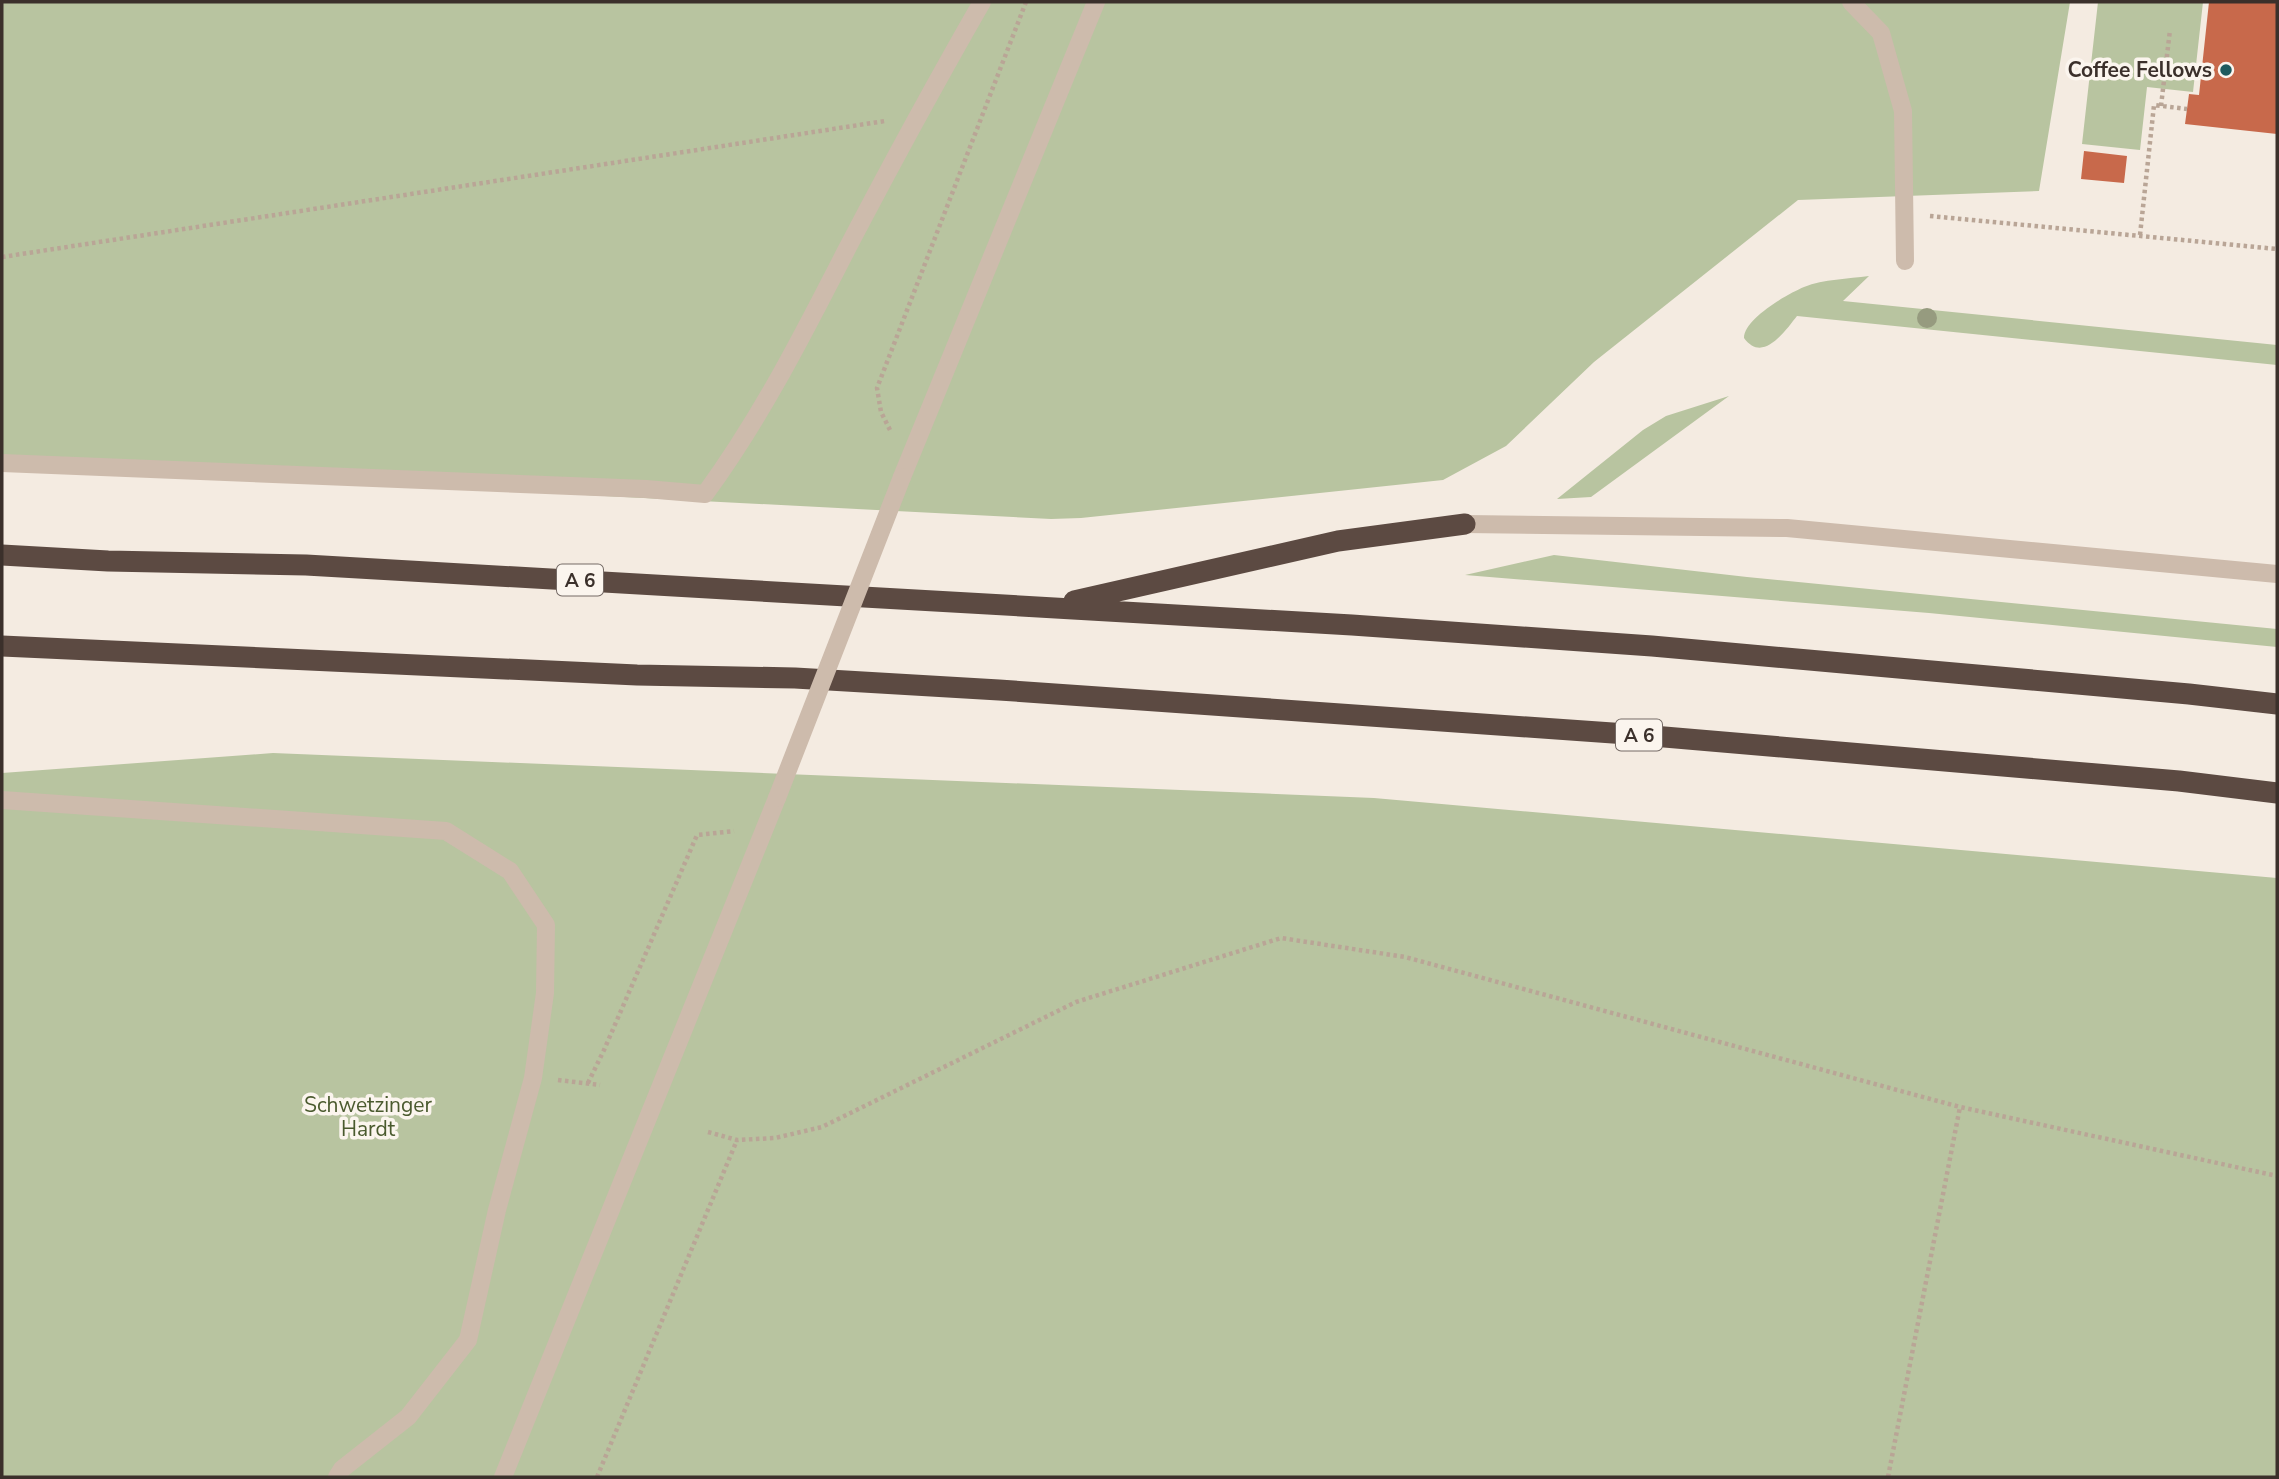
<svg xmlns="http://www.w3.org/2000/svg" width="2279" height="1479" font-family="'Nunito Sans',sans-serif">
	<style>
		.green { fill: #b8c4a0 }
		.building { fill: #c8694b }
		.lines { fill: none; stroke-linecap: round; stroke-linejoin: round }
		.path { stroke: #b9a596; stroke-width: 4.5; stroke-dasharray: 3.5 3.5; stroke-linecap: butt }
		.minor { stroke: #cdbbac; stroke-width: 18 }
		.highway { stroke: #5c4a42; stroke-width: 21 }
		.minor-bridge { stroke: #cdbbac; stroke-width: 18 }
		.tree { fill: #969b7f }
		.poi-dot { fill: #1f5a5e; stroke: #fbf5ee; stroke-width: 2.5 }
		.labels { text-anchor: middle; stroke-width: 7; stroke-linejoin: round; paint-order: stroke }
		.shield { fill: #fbf5ee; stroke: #756b66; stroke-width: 2 }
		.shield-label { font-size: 19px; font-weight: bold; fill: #3b302b }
		.poi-label { font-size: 21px; font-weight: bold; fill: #3b302b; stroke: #fbf5ee; text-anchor: end }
		.park-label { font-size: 21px; fill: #4a5a2e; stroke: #fbf5ee }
	</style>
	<rect width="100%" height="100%" fill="#f4ebe1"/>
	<path class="green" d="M 2,2 L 2070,2 L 2039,191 L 1798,200 L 1594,362 L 1506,446 L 1443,480 L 1081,518 L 1051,519 L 2,465 Z
		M 2098,2 L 2203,2 L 2193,92 L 2147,87 L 2140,150 L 2082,144 Z
		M 1869,276 L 1843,301 L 2277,345 L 2277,365 L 1797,316 C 1785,331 1763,364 1744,338 C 1744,319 1787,294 1804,287 C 1824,279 1848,279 1869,276 Z
		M 1729,396 L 1591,497 L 1557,499 L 1643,430 L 1666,416 Z
		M 1554,555 L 1747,577 L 2277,629 L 2277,647 L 1929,613 L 1465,575 Z
		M 273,753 L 1374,798 L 2277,878 L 2277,1477 L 2,1477 L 2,773 Z"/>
	<path class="building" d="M 2209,2 L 2277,2 L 2277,134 L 2185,124 L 2189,94 L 2199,95 Z
		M 2084,151 L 2127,156 L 2124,183 L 2081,179 Z"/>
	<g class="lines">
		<path class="path" d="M 2161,106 L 2170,30
			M 1930,216 L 2277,249
			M 2140,235 L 2154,105 L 2187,109
			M 2,257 L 885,121
			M 890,430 L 881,412 L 877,388 L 1026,2
			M 558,1080 L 600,1085
			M 588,1083 L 604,1050 L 697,835 L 734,831
			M 708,1132 L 737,1140 L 775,1138 L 822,1127 L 1076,1002 L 1281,938 L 1405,957 L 1960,1107 L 2277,1176
			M 597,1477 L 737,1140
			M 1888,1477 L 1960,1107"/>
		<path class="minor" d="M 1851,2 L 1881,33 L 1903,111 L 1905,261
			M 2,463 L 646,489 L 705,494 C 762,416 805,331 849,245 C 892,163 936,82 982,2
			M 902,477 L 1096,2
			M 1465,524 L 1787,528 L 2277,574
			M 2,800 L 446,831 L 510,871 L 546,925 L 545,993 L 533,1078 L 497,1210 L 468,1340 L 408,1417 L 342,1469 L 337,1477
			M 503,1477 L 777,798"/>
		<path class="highway" d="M 2,555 L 108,561 L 306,565 L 1352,625 L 1652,646 L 2189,694 L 2277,704
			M 1074,601 L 1338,541 L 1465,524
			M 2,646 L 637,675 L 795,678 L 999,690 L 1641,735 L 2179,781 L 2277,793"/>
		<path class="minor-bridge" d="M 777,798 L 902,477"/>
	</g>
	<circle class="tree" cx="1927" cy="318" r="10"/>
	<circle class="poi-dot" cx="2226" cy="70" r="7"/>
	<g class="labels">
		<g class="shield">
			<rect x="557" y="564.5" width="46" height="31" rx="5"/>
			<rect x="1616" y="719.5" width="46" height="31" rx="5"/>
		</g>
		<g class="shield-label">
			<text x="580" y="587">A 6</text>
			<text x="1639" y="742">A 6</text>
		</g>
		<g class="poi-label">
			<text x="2212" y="77">Coffee Fellows</text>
		</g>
		<g class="park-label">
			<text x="368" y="1112">Schwetzinger<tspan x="368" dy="24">Hardt</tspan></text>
		</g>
	</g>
	<rect width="2279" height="1479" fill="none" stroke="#3b302b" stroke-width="7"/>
</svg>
